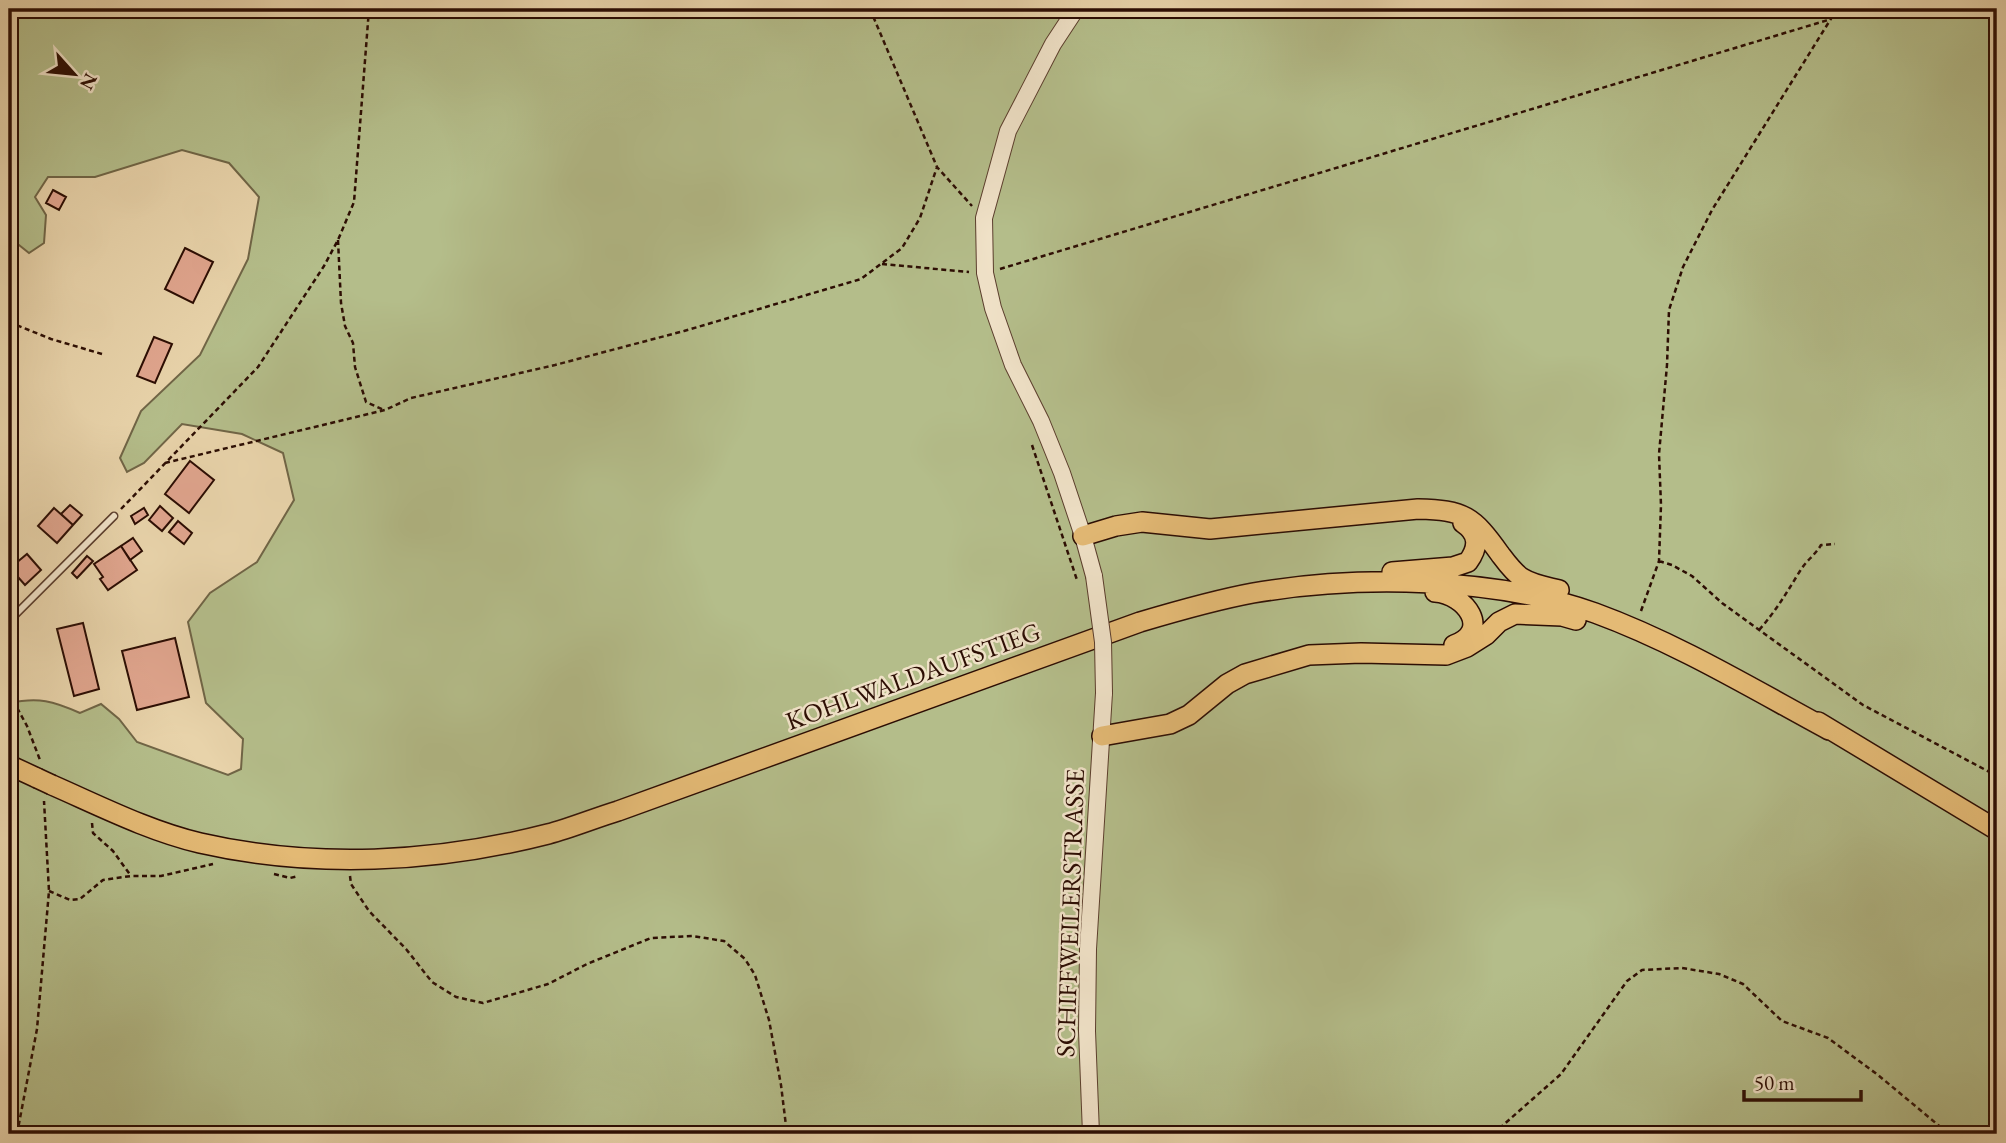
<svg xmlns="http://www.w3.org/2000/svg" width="2006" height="1143" font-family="'EB Garamond',serif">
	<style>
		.green { fill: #b4bd8a; stroke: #706546; stroke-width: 2 }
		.building { fill: #e0a58e; stroke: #2c0d03; stroke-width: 2 }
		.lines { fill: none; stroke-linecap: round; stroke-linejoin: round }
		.service-casing { stroke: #5b3e2d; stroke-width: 9 }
		.tertiary-casing { stroke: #5b3e2d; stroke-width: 18 }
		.primary-casing { stroke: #2c0d03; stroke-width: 22 }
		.path { stroke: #2c0d03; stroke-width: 2.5; stroke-dasharray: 5 3.5; stroke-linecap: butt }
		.service { stroke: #f0e2c8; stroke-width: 6 }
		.tertiary { stroke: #f0e2c8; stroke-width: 16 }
		.primary { stroke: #e4ba75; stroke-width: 19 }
		.tertiary-bridge-casing { stroke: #5b3e2d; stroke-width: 18; stroke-linecap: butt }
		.primary-bridge-casing { stroke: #2c0d03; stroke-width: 22; stroke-linecap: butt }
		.tertiary-bridge { stroke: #f0e2c8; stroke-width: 16 }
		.primary-bridge { stroke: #e4ba75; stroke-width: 19 }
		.labels { text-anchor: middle; stroke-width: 5; stroke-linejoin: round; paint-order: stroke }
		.street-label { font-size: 26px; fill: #2c0d03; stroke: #f0e2c8 }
	</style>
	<rect width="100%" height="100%" fill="#e8d3aa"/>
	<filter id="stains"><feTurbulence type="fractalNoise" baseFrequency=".00286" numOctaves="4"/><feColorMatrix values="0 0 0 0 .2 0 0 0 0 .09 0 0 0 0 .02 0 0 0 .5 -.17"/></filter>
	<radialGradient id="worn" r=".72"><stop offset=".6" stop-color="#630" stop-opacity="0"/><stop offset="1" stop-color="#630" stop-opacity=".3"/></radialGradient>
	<path class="green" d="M 9,9 L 1997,9 L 1997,1134 L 9,1134 L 9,703 C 39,697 53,701 80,713 L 101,704 L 119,719 L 137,742 L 228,775 L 241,769 L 243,739 L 206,703 L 188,622 L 210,593 L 257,562 L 294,500 L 283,453 L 242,434 L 182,424 L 144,463 L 127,472 L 120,458 L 141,411 L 200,355 L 248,259 L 259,197 L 229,163 L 182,150 L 95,177 L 48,177 L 35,197 L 46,215 L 44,243 L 29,253 L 9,237 Z"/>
	<path class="building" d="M 53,190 L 66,197 L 59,210 L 46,203 Z
		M 185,248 L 213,262 L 193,303 L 165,289 Z
		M 154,337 L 172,344 L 155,383 L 137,376 Z
		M 190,461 L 214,480 L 189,513 L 165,494 Z
		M 70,505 L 82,515 L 73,525 L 61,514 Z
		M 160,506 L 173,518 L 162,531 L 149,520 Z
		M 54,508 L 73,525 L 57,543 L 38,526 Z
		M 144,508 L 148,515 L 135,524 L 131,516 Z
		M 178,521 L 192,533 L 184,544 L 169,532 Z
		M 133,538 L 142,551 L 130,560 L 121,546 Z
		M 121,546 L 137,570 L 108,590 L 100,579 L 103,577 L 94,564 Z
		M 27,554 L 41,570 L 25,585 L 10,568 Z
		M 87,556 L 93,561 L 77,578 L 72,573 Z
		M 83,623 L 99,689 L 74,696 L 57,629 Z
		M 175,638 L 189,697 L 137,710 L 122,651 Z"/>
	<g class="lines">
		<defs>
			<path id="service" d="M 9,621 L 114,516"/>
			<path id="tertiary" d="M 1076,9 L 1053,44 L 1008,131 L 984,218 L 985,273 L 993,308 L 1013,365 L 1041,421 L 1062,473 L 1083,536 L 1094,576
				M 1091,1134 L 1087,1031 L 1088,949 L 1104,693"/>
			<path id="primary" d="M 1083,536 L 1116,526 L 1142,522 L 1210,529 L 1418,509 C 1464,510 1473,516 1500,554 C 1506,562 1513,572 1522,578 C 1533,585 1547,587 1559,590
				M 1392,572 L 1453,567 L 1468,562 C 1479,547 1479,534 1463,523
				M 1435,592 C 1466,594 1492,631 1454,645
				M 1818,722 L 1997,830
				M 1102,736 L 1170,724 L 1189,715 L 1227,684 L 1245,674 L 1309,655 L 1361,653 L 1446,655 L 1467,647 L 1486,635 L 1499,622 L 1515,614 L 1562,616 L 1576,620
				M 9,765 L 37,778
				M 52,785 C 100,806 149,831 200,843 C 314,869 435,863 548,834 C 571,828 595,818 618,811 L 1140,622 C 1177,611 1215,600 1253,593 C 1359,575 1494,577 1595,613 C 1677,643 1753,689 1829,730"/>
		</defs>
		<use href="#service" class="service-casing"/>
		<use href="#tertiary" class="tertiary-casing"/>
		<use href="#primary" class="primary-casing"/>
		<path class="path" d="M 870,9 L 937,167 L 972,206
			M 338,240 L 341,303 L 345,326 L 353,343 L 355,367 L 366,402 L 384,410
			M 882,264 L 969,272
			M 1000,269 L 1828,20
			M 9,322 L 51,339 L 102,354
			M 1032,445 L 1077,580
			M 165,463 L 385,410 L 411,398 L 555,365 L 684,331 L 861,279 L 902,248 L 920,218 L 937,167
			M 121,509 L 258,367 L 324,266 L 338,240 L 354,202 L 369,9
			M 1659,561 L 1672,565 L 1692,576 L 1722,603 L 1863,705 L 1997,776
			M 1641,611 L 1659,561 L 1661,505 L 1659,454 L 1667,365 L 1669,310 L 1683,267 L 1712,210 L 1837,9
			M 1759,630 C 1776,611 1787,592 1800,571 C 1806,561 1815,555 1821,545 L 1835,544
			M 9,693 L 27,726 L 40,760
			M 92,823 L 93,833 L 113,851 L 131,876
			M 274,874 L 290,878 L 298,876
			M 350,876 L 351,884 L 369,911 L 406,949 L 432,982 L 456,997 L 483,1003 L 548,984 L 587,964 L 651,938 L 692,936 L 724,941 L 745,959 L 755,975 L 769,1020 L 781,1085 L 787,1134
			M 49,891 L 70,900 L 80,899 L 103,880 L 131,876 L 161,876 L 213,864
			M 17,1134 L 37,1029 L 49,891 L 44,801
			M 1493,1134 L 1561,1074 L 1627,981 L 1642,970 L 1682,968 L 1719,974 L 1743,984 L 1782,1021 L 1828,1038 L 1878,1075 L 1949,1134"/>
		<use href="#service" class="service"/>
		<use href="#tertiary" class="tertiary"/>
		<use href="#primary" class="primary"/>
		<defs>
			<path id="tertiary-bridge" d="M 1094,576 L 1103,642 L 1104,693"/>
			<path id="primary-bridge" d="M 37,778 L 52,785"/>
		</defs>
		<use href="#tertiary-bridge" class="tertiary-bridge-casing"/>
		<use href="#primary-bridge" class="primary-bridge-casing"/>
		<use href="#tertiary-bridge" class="tertiary-bridge"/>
		<use href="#primary-bridge" class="primary-bridge"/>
	</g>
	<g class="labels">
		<g class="street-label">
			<text transform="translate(913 676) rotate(-20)" y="9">KOHLWALDAUFSTIEG</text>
			<text transform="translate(1070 913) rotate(-88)" y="9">SCHIFFWEILERSTRASSE</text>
		</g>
	</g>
	<rect width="2006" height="1143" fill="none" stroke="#e8d3aa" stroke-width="35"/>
	<rect x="10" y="10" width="1985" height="1122" fill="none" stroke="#2c0d03" stroke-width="3.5"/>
	<rect x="18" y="18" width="1971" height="1108" fill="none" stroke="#2c0d03" stroke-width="2"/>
	<g transform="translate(74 74) rotate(117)" stroke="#f0e2c8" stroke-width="5" paint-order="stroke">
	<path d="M0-5L12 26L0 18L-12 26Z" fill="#2c0d03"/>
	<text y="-10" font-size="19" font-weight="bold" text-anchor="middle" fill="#2c0d03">N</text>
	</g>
	<path d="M1744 1090v10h117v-10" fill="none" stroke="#2c0d03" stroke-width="3.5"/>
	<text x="1754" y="1090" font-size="21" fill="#2c0d03" stroke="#f0e2c8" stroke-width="5" paint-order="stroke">50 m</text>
	<rect width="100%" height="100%" filter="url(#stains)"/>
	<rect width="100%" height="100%" fill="url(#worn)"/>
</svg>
